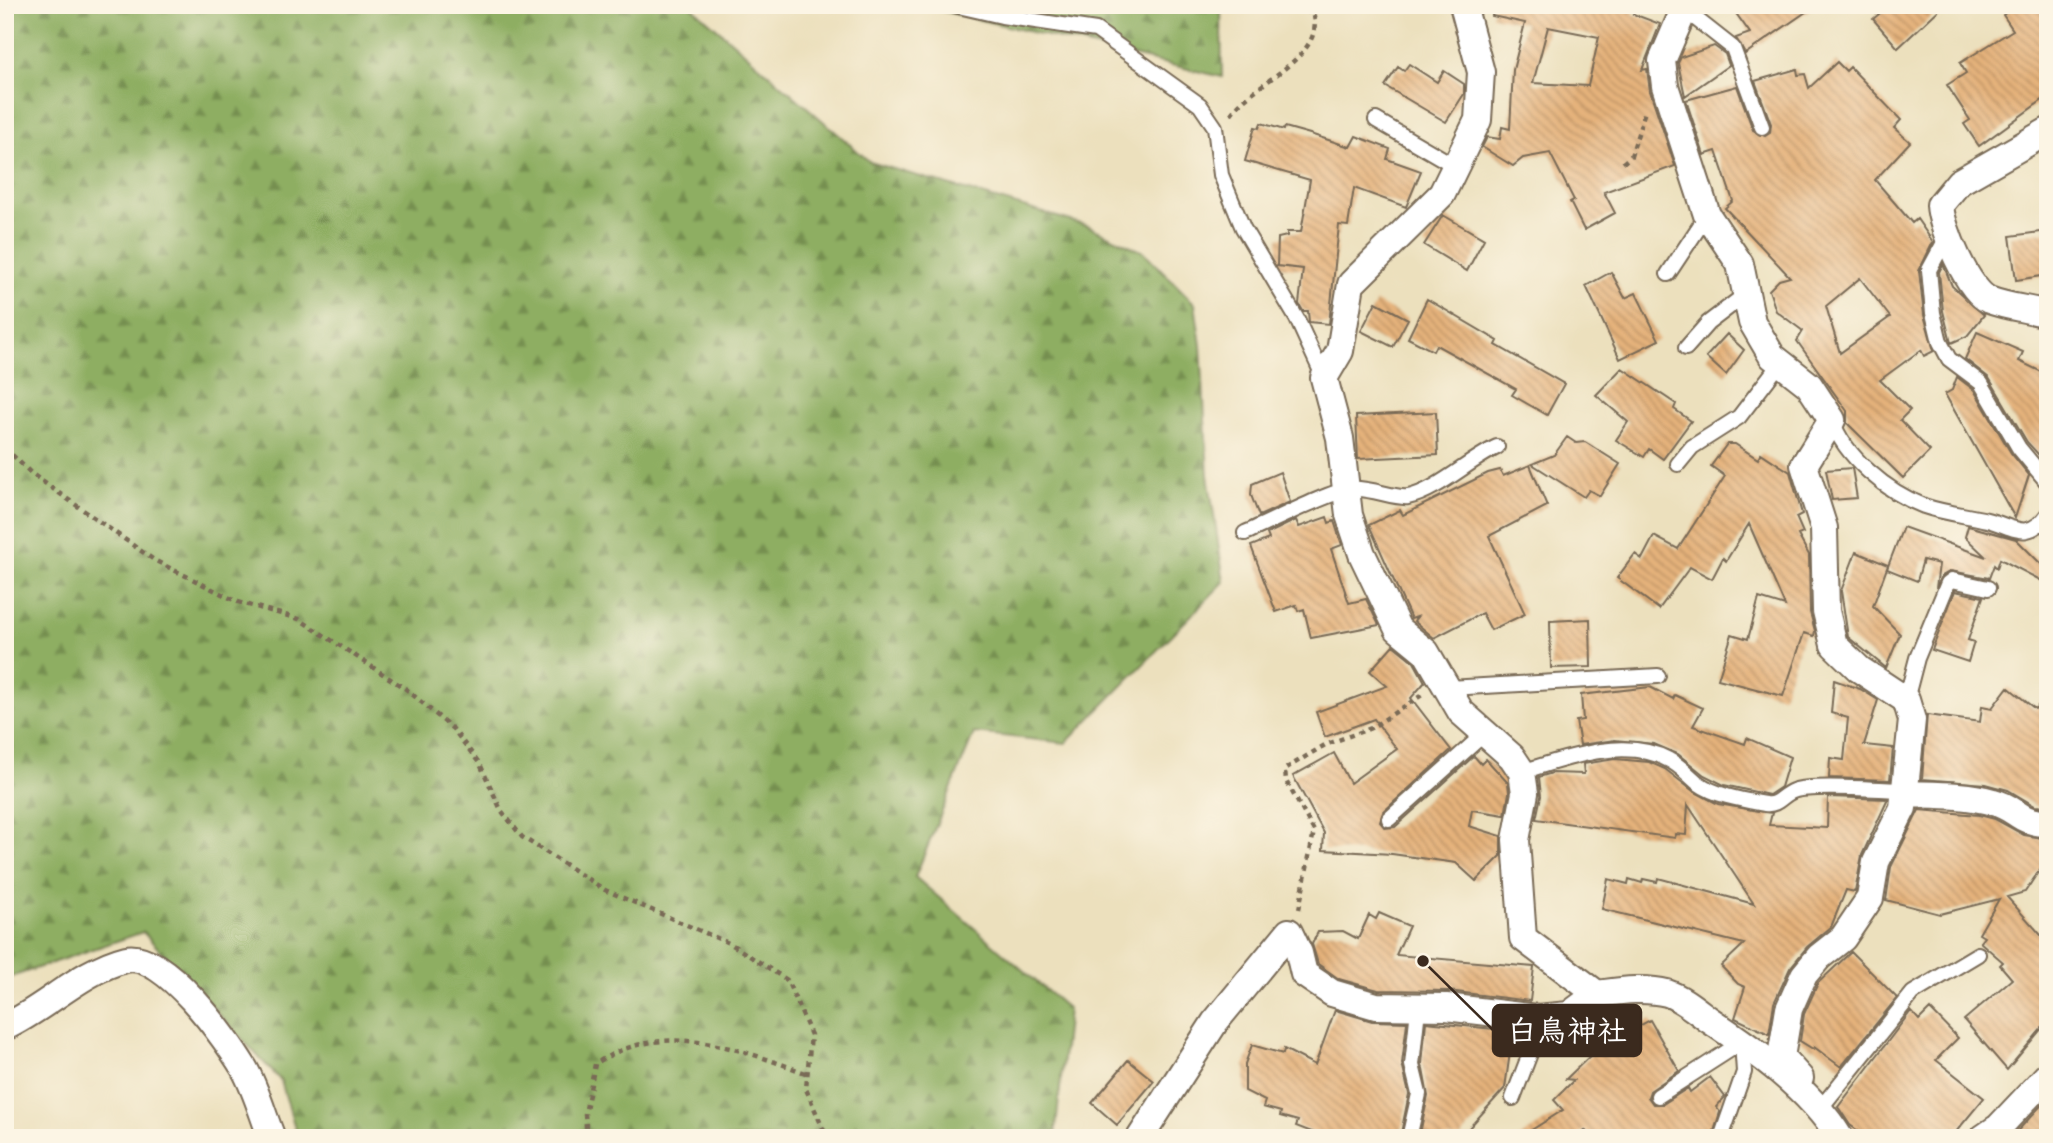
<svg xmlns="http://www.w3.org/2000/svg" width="2053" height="1143" font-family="Mynerve,'Klee One',sans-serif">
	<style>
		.forest { fill: url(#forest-firs); stroke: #646c40; stroke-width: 2 }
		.building { fill: url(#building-back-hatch); fill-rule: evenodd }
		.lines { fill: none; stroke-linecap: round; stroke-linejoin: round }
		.service-casing { stroke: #796a56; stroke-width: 18 }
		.minor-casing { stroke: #796a56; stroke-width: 30 }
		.path { stroke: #796a56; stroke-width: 4.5; stroke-dasharray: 5 5; stroke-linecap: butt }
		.service { stroke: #fff; stroke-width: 14 }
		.minor { stroke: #fff; stroke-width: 26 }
		.leader { fill: none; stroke: #3b2a1e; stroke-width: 2.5 }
		.callout-dot { fill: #3b2a1e; stroke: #fcf5e5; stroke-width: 2.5 }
		.callout { fill: #3b2a1e; stroke: #3b2a1e; stroke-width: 2.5 }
		.callout-label { font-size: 30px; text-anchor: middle; font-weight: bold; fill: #fff }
	</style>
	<defs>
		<pattern id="forest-firs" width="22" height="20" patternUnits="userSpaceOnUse" patternTransform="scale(1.75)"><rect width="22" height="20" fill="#8eae62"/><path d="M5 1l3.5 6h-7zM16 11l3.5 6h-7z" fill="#758e50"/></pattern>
		<pattern id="building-back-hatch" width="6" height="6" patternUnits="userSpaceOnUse" patternTransform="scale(1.75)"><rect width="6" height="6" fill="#e5b27b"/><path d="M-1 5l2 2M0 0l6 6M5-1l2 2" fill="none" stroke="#bb9164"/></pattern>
	</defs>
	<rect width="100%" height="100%" fill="#fcf5e5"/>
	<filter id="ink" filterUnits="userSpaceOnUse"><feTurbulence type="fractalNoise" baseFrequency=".0143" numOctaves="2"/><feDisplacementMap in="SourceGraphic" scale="14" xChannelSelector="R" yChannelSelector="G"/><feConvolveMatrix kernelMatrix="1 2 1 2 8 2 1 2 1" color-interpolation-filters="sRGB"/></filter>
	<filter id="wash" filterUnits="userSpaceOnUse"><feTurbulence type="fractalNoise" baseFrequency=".00686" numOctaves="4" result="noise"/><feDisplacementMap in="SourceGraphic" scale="28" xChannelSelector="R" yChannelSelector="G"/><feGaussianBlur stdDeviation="1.57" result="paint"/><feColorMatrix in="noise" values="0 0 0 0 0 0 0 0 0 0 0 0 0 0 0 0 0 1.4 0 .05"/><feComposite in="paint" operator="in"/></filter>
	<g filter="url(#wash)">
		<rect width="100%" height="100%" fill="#ece0bd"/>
		<path class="forest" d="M 5,5 L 690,5 L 870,162 L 1088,226 L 1144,252 L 1195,304 L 1201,345 L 1208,475 L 1224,582 L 1066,743 L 974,733 L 915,877 L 1068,1009 L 1055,1138 L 298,1138 L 281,1081 L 143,932 L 5,979 Z
			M 917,5 L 1221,5 L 1222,77 Z"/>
		<g id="blocks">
			<path class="building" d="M 1493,5 L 1637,5 L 1633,14 L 1660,24 L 1642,70 L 1647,69 L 1650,91 L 1675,166 L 1604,192 L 1615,213 L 1584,230 L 1570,202 L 1574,200 L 1550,153 L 1523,158 L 1513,166 L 1482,147 L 1487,137 L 1500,139 L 1502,127 L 1510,129 L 1513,70 L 1525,23 L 1492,16 ZM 1548,27 L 1599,37 L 1588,86 L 1533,83 Z
				M 1730,5 L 1816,5 L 1745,54 L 1736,38 L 1750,33 Z
				M 1890,5 L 1944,5 L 1898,48 L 1873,19 Z
				M 2016,5 L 2048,5 L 2048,96 L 1979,146 L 1964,124 L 1970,120 L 1947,85 L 1966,73 L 1960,63 L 2013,30 L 2003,15 Z
				M 1714,46 L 1725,54 L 1729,65 L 1685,96 L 1678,63 L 1681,57 Z
				M 1837,62 L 1846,71 L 1850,67 L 1901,120 L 1894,128 L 1910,142 L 1875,180 L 1912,223 L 1917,219 L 1933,242 L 1919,271 L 1924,315 L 1934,351 L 1924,356 L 1921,350 L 1880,380 L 1910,410 L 1900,420 L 1930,451 L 1903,478 L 1847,423 L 1847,411 L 1797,341 L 1803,331 L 1776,311 L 1769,290 L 1779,280 L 1790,277 L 1725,208 L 1733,201 L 1716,151 L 1704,155 L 1686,100 L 1737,86 L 1753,130 L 1765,136 L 1770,133 L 1771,124 L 1755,81 L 1797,69 L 1798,75 L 1805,74 L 1809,88 ZM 1860,278 L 1890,317 L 1840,353 L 1826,306 Z
				M 1409,64 L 1437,82 L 1444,71 L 1464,84 L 1464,94 L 1446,122 L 1385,86 L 1398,67 L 1404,71 Z
				M 1261,123 L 1284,130 L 1285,127 L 1310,134 L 1350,147 L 1356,136 L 1390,149 L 1387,159 L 1421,171 L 1406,207 L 1354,188 L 1348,226 L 1339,225 L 1329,324 L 1309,322 L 1308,311 L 1303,311 L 1299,304 L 1303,269 L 1277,266 L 1278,238 L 1287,236 L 1287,232 L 1301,232 L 1310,180 L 1245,161 L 1255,127 L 1259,128 Z
				M 1443,215 L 1484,239 L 1467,271 L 1424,245 Z
				M 2048,231 L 2048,275 L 2016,280 L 2010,236 Z
				M 1943,264 L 1952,286 L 1984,315 L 1967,336 L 1951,343 L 1943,311 L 1939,272 Z
				M 1611,272 L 1625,298 L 1636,293 L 1659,340 L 1620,359 L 1586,286 Z
				M 1427,299 L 1498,341 L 1496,345 L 1564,384 L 1547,415 L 1512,395 L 1516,389 L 1436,345 L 1433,351 L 1408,338 Z
				M 1376,302 L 1408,319 L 1393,347 L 1361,331 Z
				M 1977,332 L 2023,352 L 2019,361 L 2048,375 L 2048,465 L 2027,442 L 1989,378 L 1965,359 Z
				M 1727,334 L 1744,350 L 1726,375 L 1706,357 Z
				M 1622,368 L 1676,404 L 1674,409 L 1691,421 L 1663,459 L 1649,449 L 1644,457 L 1616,440 L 1628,422 L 1596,395 Z
				M 1957,377 L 1974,390 L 2011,453 L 2029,475 L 2015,518 L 1945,394 L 1952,390 Z
				M 1436,412 L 1438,455 L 1358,459 L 1356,416 Z
				M 1567,437 L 1576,443 L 1585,442 L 1620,464 L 1600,496 L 1589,490 L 1584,497 L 1532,464 L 1554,455 Z
				M 1727,444 L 1735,444 L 1758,459 L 1761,453 L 1790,472 L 1802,514 L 1796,517 L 1803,533 L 1798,535 L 1809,555 L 1810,612 L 1815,631 L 1814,636 L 1804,633 L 1783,696 L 1718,679 L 1732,634 L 1748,639 L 1759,598 L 1785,606 L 1749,524 L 1726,561 L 1723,558 L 1712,579 L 1690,567 L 1659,609 L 1617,578 L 1635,554 L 1642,559 L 1654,536 L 1678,549 L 1725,476 L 1711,466 Z
				M 1530,465 L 1547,506 L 1489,536 L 1525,614 L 1491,630 L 1482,613 L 1434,638 L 1414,621 L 1417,617 L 1411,619 L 1369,525 L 1400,510 L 1403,515 L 1488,473 L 1500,470 L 1503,476 Z
				M 1852,468 L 1857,498 L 1832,500 L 1826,470 Z
				M 1280,472 L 1290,502 L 1259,516 L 1251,495 L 1252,484 Z
				M 1327,517 L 1329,523 L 1334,521 L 1342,545 L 1331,549 L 1349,603 L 1366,599 L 1379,625 L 1311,638 L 1304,609 L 1298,611 L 1296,605 L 1276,612 L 1251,546 L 1269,539 L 1267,534 L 1296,520 L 1299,527 Z
				M 1968,526 L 2016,539 L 2048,571 L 2048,584 L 2000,559 L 1997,568 L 1994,565 L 1989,578 L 1951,571 L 1942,576 L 1936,588 L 1939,564 L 1923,560 L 1917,581 L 1887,569 L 1903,527 L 1986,557 L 1965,537 Z
				M 1856,552 L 1888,565 L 1873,606 L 1900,634 L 1886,668 L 1848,637 L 1841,591 Z
				M 1955,591 L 1983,597 L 1968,640 L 1974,642 L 1968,662 L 1932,650 Z
				M 1590,619 L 1591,667 L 1551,668 L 1550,621 Z
				M 1393,645 L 1414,662 L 1425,682 L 1411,698 L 1451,750 L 1383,812 L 1380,822 L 1385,828 L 1395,827 L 1474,756 L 1481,764 L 1486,759 L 1508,783 L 1509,793 L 1505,815 L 1472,810 L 1469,826 L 1501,836 L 1501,856 L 1476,881 L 1456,863 L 1392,854 L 1323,850 L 1324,833 L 1293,776 L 1334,753 L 1350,783 L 1397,749 L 1374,719 L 1325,737 L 1316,712 L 1387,686 L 1370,671 Z
				M 1834,680 L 1860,689 L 1878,700 L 1864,745 L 1893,748 L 1890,780 L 1829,778 L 1830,758 L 1844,760 L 1848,718 L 1831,713 Z
				M 1650,687 L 1673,699 L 1675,695 L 1703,708 L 1693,726 L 1745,744 L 1747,738 L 1790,757 L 1781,787 L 1769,795 L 1724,785 L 1704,775 L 1678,754 L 1654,744 L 1615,740 L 1580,745 L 1576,721 L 1583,720 L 1581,695 Z
				M 2008,687 L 2035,709 L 2048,696 L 2048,807 L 2035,806 L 2008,790 L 1986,784 L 1922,779 L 1927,715 L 1980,722 L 1982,706 L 1992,708 Z
				M 1615,759 L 1649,762 L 1665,769 L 1693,791 L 1718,804 L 1772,813 L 1769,825 L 1827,828 L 1828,797 L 1888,799 L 1862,855 L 1855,892 L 1846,890 L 1831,927 L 1807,947 L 1790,968 L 1774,1003 L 1769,1034 L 1735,1018 L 1745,987 L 1738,984 L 1721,966 L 1744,944 L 1602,909 L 1608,879 L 1628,884 L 1629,879 L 1642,883 L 1643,879 L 1657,882 L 1658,878 L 1754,904 L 1688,805 L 1686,835 L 1676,834 L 1675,838 L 1536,819 L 1541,796 L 1539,777 L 1552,773 L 1584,774 L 1583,764 Z
				M 1919,810 L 1979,815 L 1995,819 L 2024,835 L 2048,839 L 2048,857 L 2025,892 L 2007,897 L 2048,943 L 2048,1021 L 2007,1070 L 1964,1020 L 2012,979 L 2000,965 L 2003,962 L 1980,942 L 1984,937 L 1979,934 L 1999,899 L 1940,914 L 1886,900 L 1891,867 Z
				M 1379,913 L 1409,926 L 1396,955 L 1534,967 L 1530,1001 L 1448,991 L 1378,990 L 1339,979 L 1318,964 L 1312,944 L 1318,932 L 1343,931 L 1358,939 L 1369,915 L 1376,919 Z
				M 1851,952 L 1897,998 L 1841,1067 L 1814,1047 L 1813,1049 L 1800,1041 L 1804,1014 L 1818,983 Z
				M 1603,1009 L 1619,1037 L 1650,1020 L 1679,1071 L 1650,1091 L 1648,1097 L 1653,1104 L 1663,1104 L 1688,1088 L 1690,1092 L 1710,1077 L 1725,1097 L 1716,1107 L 1720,1112 L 1712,1138 L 1591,1138 L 1585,1130 L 1574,1138 L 1519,1138 L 1563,1110 L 1554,1100 L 1574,1080 L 1566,1079 L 1595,1051 L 1580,1026 Z
				M 1930,1009 L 1958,1038 L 1936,1060 L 1984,1098 L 1951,1138 L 1868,1138 L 1850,1125 L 1838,1107 L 1911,1011 L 1919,1020 Z
				M 1335,1010 L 1372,1021 L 1407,1022 L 1402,1064 L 1409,1094 L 1400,1138 L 1327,1138 L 1296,1126 L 1298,1121 L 1280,1116 L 1281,1112 L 1263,1107 L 1265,1101 L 1245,1091 L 1245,1064 L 1252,1045 L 1283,1054 L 1284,1049 L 1315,1065 Z
				M 1426,1022 L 1513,1031 L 1505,1088 L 1460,1138 L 1419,1138 L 1428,1096 L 1422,1064 Z
				M 1128,1060 L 1154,1081 L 1117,1125 L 1092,1103 Z
				M 2048,1098 L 2048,1138 L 2011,1138 Z"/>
		</g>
	</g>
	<g filter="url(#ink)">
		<use href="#blocks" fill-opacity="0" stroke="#796a56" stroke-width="2"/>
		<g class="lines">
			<defs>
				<path id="service" d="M 954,5 L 1002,16 L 1096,30 L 1200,105 L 1215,127 L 1221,175 L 1243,228 L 1297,319 L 1324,378
					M 1686,11 L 1733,48 L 1762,127
					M 1376,120 L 1455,166
					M 1948,235 L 1929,270 L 1933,313 L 1940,342 L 1949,359 L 1981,383 L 2019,448 L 2048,483
					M 1668,274 L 1707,215
					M 1686,348 L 1708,323 L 1746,294
					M 1832,420 C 1844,456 1887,492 1924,506 C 1944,513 1966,515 1987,520 C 2013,526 2027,543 2048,514
					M 1678,464 L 1692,447 L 1739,417 L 1781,362
					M 1245,533 C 1269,523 1328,492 1350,489 C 1370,487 1395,499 1408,497 C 1437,491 1469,460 1497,447
					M 1449,688 L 1658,676
					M 1906,700 L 1917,658 L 1948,583 L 1952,580 L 1988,588
					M 1522,772 C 1566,758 1625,736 1669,760 C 1681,766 1688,775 1698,783 C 1716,796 1743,800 1765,804 C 1778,806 1782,795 1793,791 C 1810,784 1884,790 1906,790
					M 1389,819 L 1485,733
					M 1658,1096 L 1742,1042
					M 1513,1098 L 1534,1043 L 1548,1019
					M 1819,1110 L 1913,993 L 1978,954
					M 1409,1138 L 1419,1094 L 1412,1065 L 1418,1009
					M 1721,1138 L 1744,1072 L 1742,1042"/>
				<path id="minor" d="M 1463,5 L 1481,72 L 1478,120 L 1442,194 L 1351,284 L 1340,351 L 1324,378 L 1340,438 L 1349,515 L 1362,554 L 1398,629 L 1426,652 L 1461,712 L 1512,757 L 1522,772 L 1525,793 L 1516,840 L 1523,938 L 1597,994 C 1620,991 1644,987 1667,993 C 1682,998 1696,1010 1708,1019 C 1756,1051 1809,1088 1840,1138
					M 1686,5 L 1662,61 L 1665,86 L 1707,215 L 1740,264 L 1752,322 L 1772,356 L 1809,385 L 1832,420 L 1804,465 L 1824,528 L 1826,611 L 1834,645 L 1859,669 L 1906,700 L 1912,720 L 1903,808 L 1876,862 L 1870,898 L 1843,938 L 1819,957 L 1804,975 L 1789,1009 L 1781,1057 L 1800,1078
					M 2048,131 L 1959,182 L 1940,205 C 1941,227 1968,291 1989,300 C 2007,307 2029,309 2048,314
					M 1906,794 C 1935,795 1965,794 1993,802 C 2018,808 2018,823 2048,823
					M 5,1027 C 46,1008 82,970 126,959 C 164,950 227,1040 244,1068 C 256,1089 263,1116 272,1138
					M 1140,1138 L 1215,1022 L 1289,932 L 1299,953 L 1304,974 L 1332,993 L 1376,1006 L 1446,1007 L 1537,1018 L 1569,1015 L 1597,994
					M 1983,1138 L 1999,1127 L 2048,1075"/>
			</defs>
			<use href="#service" class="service-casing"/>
			<use href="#minor" class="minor-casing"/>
			<path class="path" d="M 1231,114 C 1254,81 1323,59 1314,16 L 1299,5
				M 1623,163 L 1631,156 L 1645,111
				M 5,448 L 32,474 L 154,560 L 238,602 L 299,619 L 406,689 L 453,729 L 480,764 L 501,810 L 522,837 L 605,890 L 731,944 L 787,980 L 811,1035 L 806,1089 L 827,1138
				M 1299,909 L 1314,831 L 1286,781 L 1285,769 L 1325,745 L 1371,728 L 1422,695
				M 587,1138 L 585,1114 L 595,1064 C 663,1019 738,1048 808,1074"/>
			<use href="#service" class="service"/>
			<use href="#minor" class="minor"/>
		</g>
	</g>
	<path class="leader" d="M1423 961L1493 1030"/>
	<circle class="callout-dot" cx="1423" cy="961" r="7"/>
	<rect class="callout" x="1493" y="1005" width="148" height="51" rx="7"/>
	<g class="callout-label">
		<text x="1567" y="1041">白鳥神社</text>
	</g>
	<rect width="2053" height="1143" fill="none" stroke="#fcf5e5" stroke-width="28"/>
</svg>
